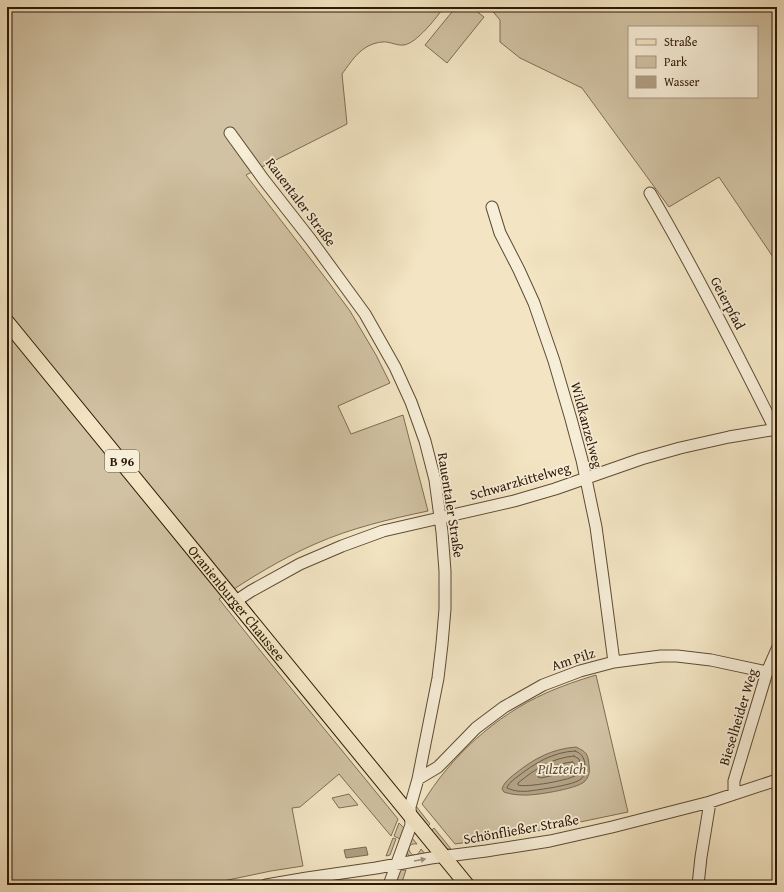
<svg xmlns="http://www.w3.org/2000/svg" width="784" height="892" font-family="'Gentium Book Plus',serif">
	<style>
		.green { fill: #d1c2a3; stroke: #7f6d54; fill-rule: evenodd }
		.water { fill: #b09f82; stroke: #7c6950 }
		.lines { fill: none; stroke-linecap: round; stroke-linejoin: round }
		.shore { stroke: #6e5c44; stroke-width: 1 }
		.minor-casing { stroke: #5e4b34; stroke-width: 13 }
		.major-casing { stroke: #2d1805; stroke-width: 16 }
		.minor { stroke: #f7eed8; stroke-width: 11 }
		.major { stroke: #f3e5c3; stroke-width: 14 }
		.oneway { fill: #9c8e79 }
		.labels { text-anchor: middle; stroke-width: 3.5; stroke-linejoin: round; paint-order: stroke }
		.shield { fill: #f7eed8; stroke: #6a5844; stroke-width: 1 }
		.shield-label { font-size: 13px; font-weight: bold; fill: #2d1805 }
		.street-label { font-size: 14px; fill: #2d1805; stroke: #f7eed8 }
		.water-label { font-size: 15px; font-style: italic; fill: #614e37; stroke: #f7eed8 }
	</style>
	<rect width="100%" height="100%" fill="#f3e5c3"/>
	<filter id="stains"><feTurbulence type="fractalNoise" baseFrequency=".005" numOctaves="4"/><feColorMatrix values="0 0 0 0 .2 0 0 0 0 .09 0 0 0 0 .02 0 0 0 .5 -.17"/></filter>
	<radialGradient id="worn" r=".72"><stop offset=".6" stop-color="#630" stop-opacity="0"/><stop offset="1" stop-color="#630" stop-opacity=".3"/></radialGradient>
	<path class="green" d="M 7,7 L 444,7 C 437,17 417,43 404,45 C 397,46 389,41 382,42 C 362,44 353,59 342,74 L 347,124 L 246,175 L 330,284 L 350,311 L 376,355 L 390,383 L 338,406 L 351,434 L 403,415 L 428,511 C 390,519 351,528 315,544 C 281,559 250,578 219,599 L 263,654 L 398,819 L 391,836 L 339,774 L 300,807 L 292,808 L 303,866 L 271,871 L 204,885 L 7,885 Z
		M 456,7 L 471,7 L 484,17 L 447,63 L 425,45 Z
		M 489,7 L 777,7 L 777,263 L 719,177 L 669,207 L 582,88 L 520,58 L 500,42 L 500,20 ZM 629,27 L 757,27 L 757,97 L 629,97 Z
		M 596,675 L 628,812 L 518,835 L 455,844 L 422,804 C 451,756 495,716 546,693 C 562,686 579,680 596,675 Z
		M 349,794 L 358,805 L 339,808 L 332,798 Z
		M 416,806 L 430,824 L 427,827 L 415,813 Z
		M 399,823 L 404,828 L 400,839 L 394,836 Z
		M 434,828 L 451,849 L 446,849 L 431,831 Z
		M 393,838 L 396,839 L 390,855 L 386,856 Z
		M 412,838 L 417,844 C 400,842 414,866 421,849 L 426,855 L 412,857 L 408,855 L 407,850 Z
		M 400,870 L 406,870 L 401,885 L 394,885 Z"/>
	<path class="water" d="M 576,747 C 586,752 588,753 589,765 C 590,772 589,777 584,782 C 576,789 533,796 523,795 C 516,795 510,794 504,792 L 502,789 C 504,782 511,777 516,773 C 535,758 552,749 576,747 Z
		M 366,847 L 368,855 L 346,858 L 344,850 Z"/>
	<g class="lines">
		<path class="shore" d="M 575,751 C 582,754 584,757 585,765 C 586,770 585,775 581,779 C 575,785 538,790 529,791 C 522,792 513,791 507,788 C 508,784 513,780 517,777 C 535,763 553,752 575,751 Z
			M 574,756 L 579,759 C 580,765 582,770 578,774 C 573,780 525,788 518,785 L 518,783 C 535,769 552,758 574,756 Z
			M 572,762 L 574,763 L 575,768 L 573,771 L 541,778 L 538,777 L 539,775 C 549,768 560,763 572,762 Z"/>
		<defs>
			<path id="minor" d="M 230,133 L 264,180 L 311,240 L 365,314 L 395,367 L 411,402 L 425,441 L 435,480 L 442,532 L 445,571 L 445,609 L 442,644 L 438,678 L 418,779 L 410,807 L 411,825 L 389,885
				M 650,193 C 694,268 733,345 772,423 L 773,429
				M 492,207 L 500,233 L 519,270 L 534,303 L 554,361 L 571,419 L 582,460 L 596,527 L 603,578 L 614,662
				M 236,601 L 251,591 L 300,564 L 342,546 L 383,531 L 514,501 L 555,489 L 641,459 L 680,448 L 729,437 L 777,429
				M 418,779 L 438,767 L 476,728 L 504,707 L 543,685 L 580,671 L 614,662 L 637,659 L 661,656 L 677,656 L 711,660 L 767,672
				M 734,794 L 734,781 L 767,672 L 777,649
				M 266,885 L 307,878 L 376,868 L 431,858 L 486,851 L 550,841 L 612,827 L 710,802 L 777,780
				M 698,885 L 701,857 L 710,802"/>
			<g id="major">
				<path id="s1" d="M 7,322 L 467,885"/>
			</g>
		</defs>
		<use href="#minor" class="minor-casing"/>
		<use href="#major" class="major-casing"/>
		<use href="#minor" class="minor"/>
		<use href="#major" class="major"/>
	</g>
	<defs><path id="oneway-solid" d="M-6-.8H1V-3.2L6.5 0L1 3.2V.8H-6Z"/></defs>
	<use class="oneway" href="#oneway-solid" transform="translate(420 860) rotate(-10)"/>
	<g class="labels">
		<rect class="shield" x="105" y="450" width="34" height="22" rx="3"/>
		<g class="shield-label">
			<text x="122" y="466">B 96</text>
		</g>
		<g class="street-label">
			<text transform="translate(301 202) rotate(53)" y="5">Rauentaler Straße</text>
			<text transform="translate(728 303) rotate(62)" y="5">Geierpfad</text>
			<text transform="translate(587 425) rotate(75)" y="5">Wildkanzelweg</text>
			<text transform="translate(520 481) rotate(-16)" y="5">Schwarzkittelweg</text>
			<text transform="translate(451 505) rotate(81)" y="5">Rauentaler Straße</text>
			<text dy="5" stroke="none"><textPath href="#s1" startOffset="363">Oranienburger Chaussee</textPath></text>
			<text transform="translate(573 659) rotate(-18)" y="5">Am Pilz</text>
			<text transform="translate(738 717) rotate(-73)" y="5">Bieselheider Weg</text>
			<text transform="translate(521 829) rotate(-10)" y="5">Schönfließer Straße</text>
		</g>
		<g class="water-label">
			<text x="562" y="774">Pilzteich</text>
		</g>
	</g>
	<rect width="784" height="892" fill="none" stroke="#f3e5c3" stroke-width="24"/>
	<rect x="8" y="8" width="768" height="876" fill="none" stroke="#2d1805" stroke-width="2"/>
	<rect x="12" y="12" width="760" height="868" fill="none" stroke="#2d1805"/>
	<rect x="628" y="26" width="130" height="72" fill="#f7eed8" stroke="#a69884"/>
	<rect x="636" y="39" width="20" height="6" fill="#f3e5c3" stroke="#a69884"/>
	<text x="664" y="46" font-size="12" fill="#2d1805">Straße</text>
	<rect x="636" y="56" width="20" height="12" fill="#d1c2a3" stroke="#a69884"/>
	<text x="664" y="66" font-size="12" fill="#2d1805">Park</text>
	<rect x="636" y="76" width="20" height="12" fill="#b09f82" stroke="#a69884"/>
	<text x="664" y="86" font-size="12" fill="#2d1805">Wasser</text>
	<rect width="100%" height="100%" filter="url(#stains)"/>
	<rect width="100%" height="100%" fill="url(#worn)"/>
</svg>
